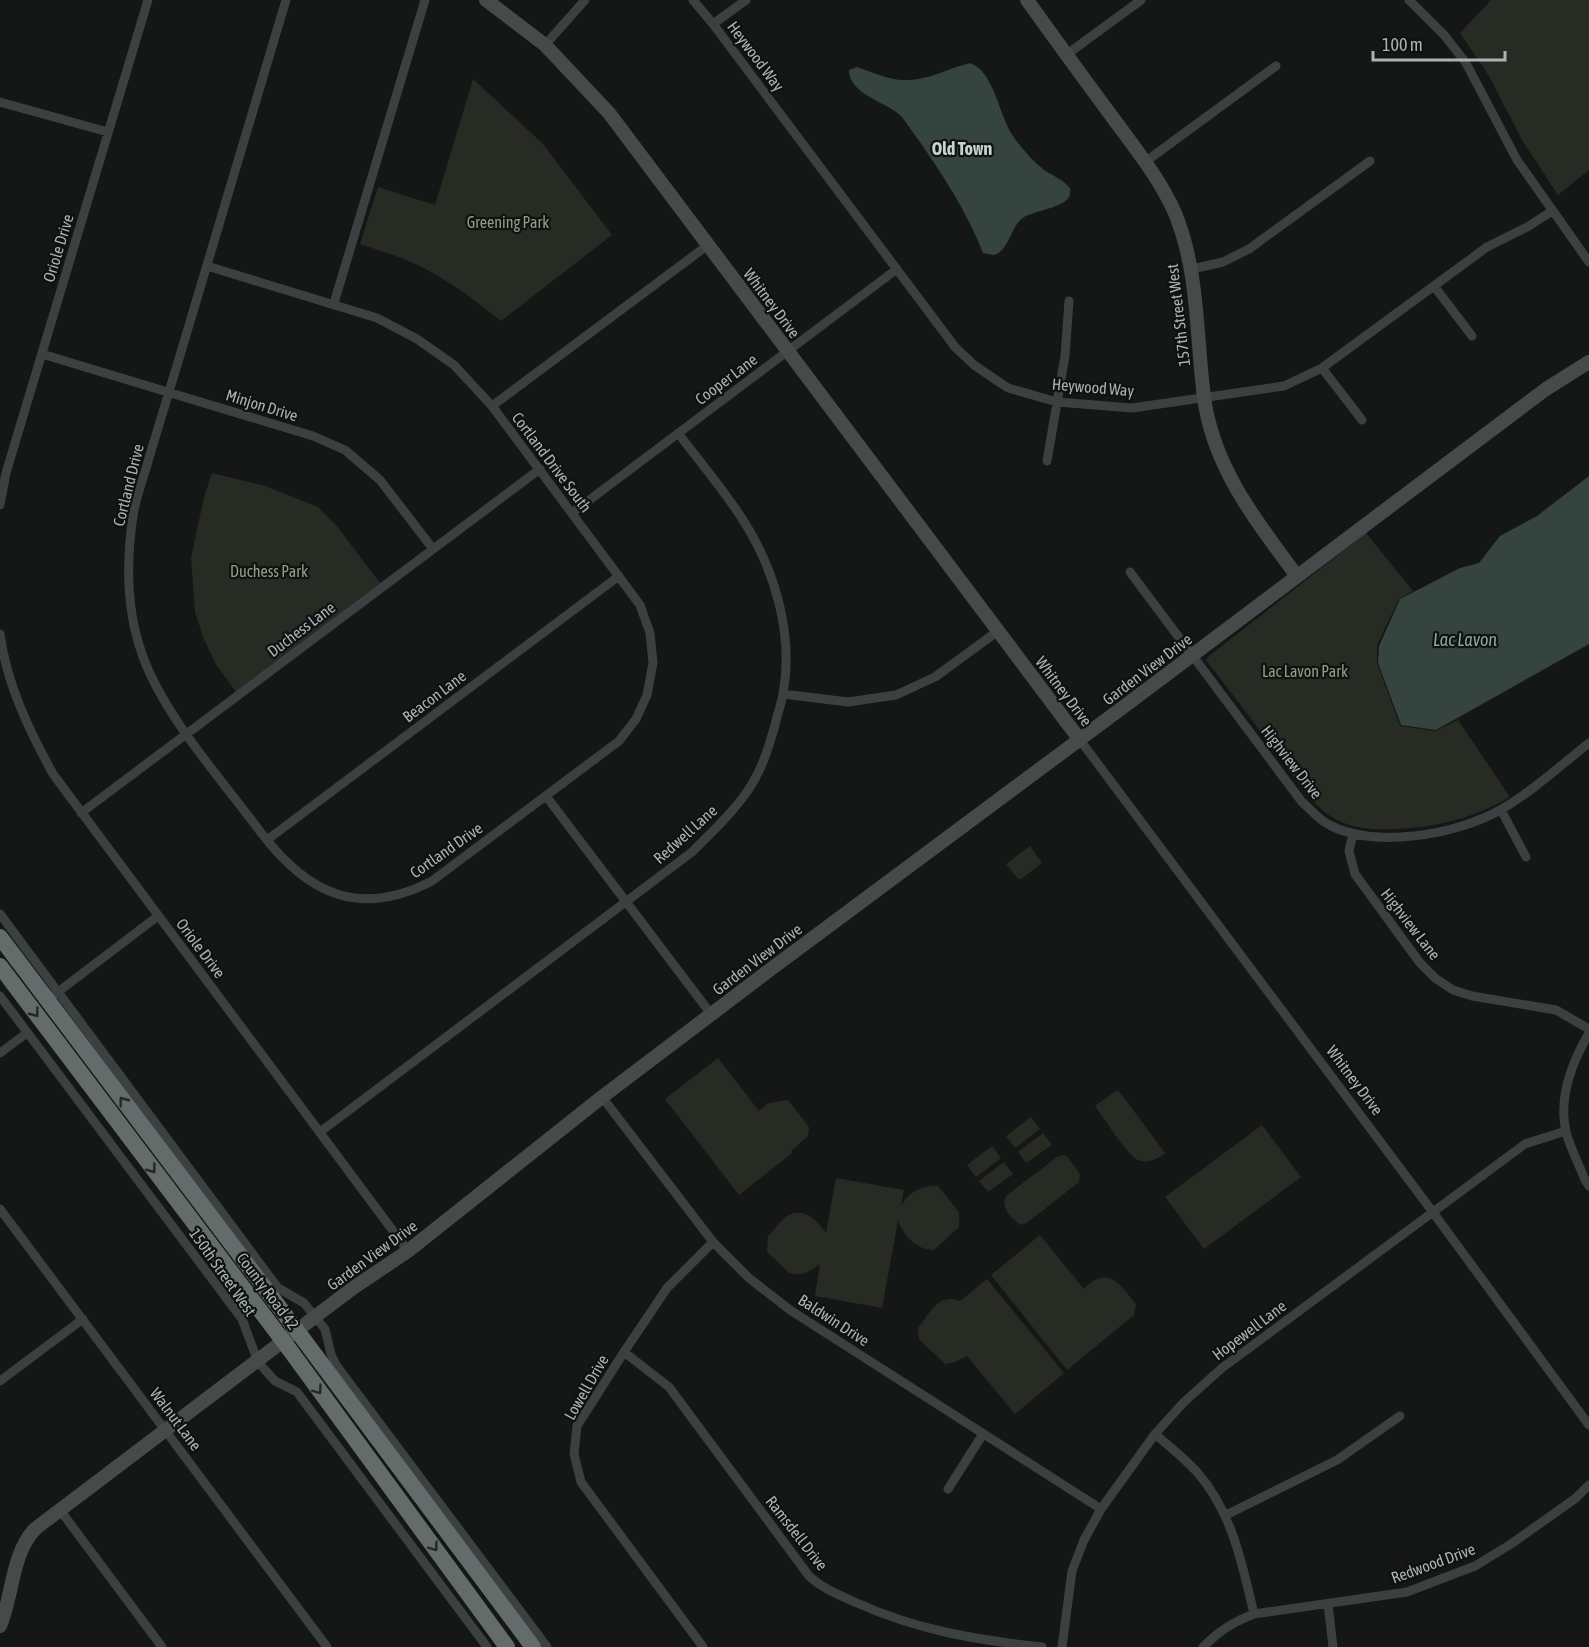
<svg xmlns="http://www.w3.org/2000/svg" width="1589" height="1647" font-family="'Asap Condensed',sans-serif">
	<style>
		.green { fill: #282b24 }
		.water { fill: #364440 }
		.lines { fill: none; stroke-linecap: round; stroke-linejoin: round }
		.street { stroke: #3b4040; stroke-width: 9 }
		.secondary { stroke: #454b4b; stroke-width: 14 }
		.highway { stroke: #636b6b; stroke-width: 16 }
		.oneway { stroke: #252828 }
		.labels { text-anchor: middle; stroke-width: 4.5; stroke-linejoin: round; paint-order: stroke }
		.street-label { font-size: 16px; fill: #a8b5b4; stroke: #101111 }
		.park-label { font-size: 16px; fill: #959e82; stroke: #101111 }
		.neighbourhood-label { font-size: 18px; font-weight: bold; fill: #c9d2d1; stroke: #101111 }
		.water-label { font-size: 18px; font-style: italic; fill: #83aca0; stroke: #101111 }
	</style>
	<rect width="100%" height="100%" fill="#151616"/>
	<path class="green" d="M 1491,0 L 1589,0 L 1589,170 L 1558,195 L 1522,140 L 1489,76 L 1460,33 Z
		M 473,79 L 543,144 L 612,235 L 501,321 C 471,297 439,273 404,259 C 389,253 375,249 360,244 L 378,187 L 435,205 Z
		M 212,473 L 265,486 L 318,507 L 336,525 L 380,583 L 236,692 L 215,663 L 204,639 L 195,612 L 191,558 L 204,497 Z
		M 1366,533 L 1413,591 L 1399,599 L 1377,645 L 1377,663 L 1400,726 L 1436,731 L 1458,720 L 1510,797 C 1479,815 1446,825 1411,828 C 1385,830 1359,832 1335,819 C 1308,803 1291,772 1272,747 C 1251,718 1228,689 1206,660 L 1209,656 Z
		M 1030,846 L 1042,863 L 1021,879 L 1018,879 L 1006,864 Z
		M 718,1058 L 759,1111 L 768,1103 L 788,1100 L 809,1127 L 808,1136 L 791,1151 L 792,1153 L 739,1195 L 665,1099 Z
		M 1116,1091 L 1119,1091 L 1165,1153 C 1157,1159 1148,1164 1138,1160 C 1127,1155 1104,1118 1095,1106 Z
		M 1031,1117 L 1040,1129 L 1015,1148 L 1006,1136 Z
		M 1262,1125 L 1301,1177 L 1204,1249 L 1165,1197 Z
		M 1043,1133 L 1052,1145 L 1026,1163 L 1018,1152 Z
		M 992,1146 L 1001,1158 L 976,1177 L 967,1165 Z
		M 1063,1155 L 1067,1156 L 1080,1174 L 1079,1182 L 1028,1222 L 1022,1225 C 1011,1220 1000,1206 1006,1196 L 1057,1157 Z
		M 1004,1162 L 1013,1174 L 988,1192 L 979,1181 Z
		M 836,1178 L 904,1190 L 901,1206 C 910,1191 921,1186 938,1186 L 959,1212 L 959,1227 L 934,1250 C 914,1249 906,1237 898,1221 L 882,1308 L 815,1296 L 820,1264 C 811,1271 801,1277 789,1273 L 767,1252 L 768,1236 C 774,1230 782,1219 789,1215 C 805,1206 819,1223 826,1233 Z
		M 1040,1235 L 1084,1289 C 1107,1264 1121,1285 1136,1304 L 1134,1315 L 1067,1370 L 991,1275 Z
		M 987,1279 L 1064,1373 L 1015,1414 L 967,1356 L 955,1362 L 945,1364 L 919,1339 L 918,1328 C 931,1312 938,1293 960,1301 Z"/>
	<path class="water" d="M 970,63 C 994,71 999,116 1013,136 C 1021,148 1033,161 1044,170 C 1052,175 1061,179 1067,185 C 1070,188 1071,189 1070,193 C 1070,207 1036,210 1024,217 C 1010,226 1010,250 994,255 L 983,253 C 964,204 933,160 902,117 C 888,102 849,95 849,70 L 857,67 C 872,72 890,81 907,80 C 929,80 949,68 970,63 Z
		M 1589,476 L 1589,644 L 1436,730 L 1401,725 L 1378,663 L 1379,646 L 1400,599 L 1460,568 L 1479,563 L 1500,536 L 1537,516 Z"/>
	<g class="lines">
		<path class="street" d="M 693,0 L 713,24 L 955,347 L 974,365 L 1008,388 L 1057,402 L 1132,408 L 1284,386 L 1322,368 L 1487,247 L 1529,226 L 1552,211
			M 1409,0 L 1445,36 L 1466,63 L 1517,160 L 1589,262
			M 713,24 L 746,0
			M 545,45 L 585,0
			M 1066,55 L 1141,0
			M 0,102 L 108,132
			M 1145,162 L 1276,66
			M 207,266 L 377,318 L 417,339 L 454,365 L 492,406 L 640,605 L 650,633 L 653,663 L 647,695 L 636,719 L 619,741 L 432,881 C 360,918 309,895 262,834 C 223,781 161,713 141,651 C 126,607 126,562 133,516 C 136,496 144,477 149,458 C 161,419 172,381 184,342 C 218,228 252,114 286,0
			M 1192,269 L 1223,262 L 1249,249 L 1370,161
			M 1434,286 L 1472,336
			M 334,303 L 425,0
			M 42,354 L 313,436 L 345,450 L 380,480 L 433,549
			M 1322,368 L 1362,420
			M 492,406 L 708,245
			M 1047,461 L 1065,356 L 1069,301
			M 0,505 L 6,473 L 148,0
			M 572,513 L 897,269
			M 1130,572 L 1302,802 C 1310,809 1318,818 1326,823 C 1372,850 1457,835 1502,809 C 1533,791 1561,765 1589,743
			M 0,634 C 7,685 29,730 53,774 L 408,1251
			M 783,694 L 848,702 L 896,695 L 935,677 L 998,631
			M 1080,740 L 1432,1211 L 1589,1425
			M 546,796 L 711,1014
			M 1501,810 L 1526,857
			M 81,813 L 540,469
			M 1353,834 L 1349,851 L 1355,874 L 1420,963 L 1435,978 L 1453,990 L 1472,996 L 1556,1010 L 1589,1029
			M 267,840 L 619,576
			M 0,914 L 278,1288 L 304,1303 L 325,1329 L 331,1354 L 336,1365 L 547,1647
			M 54,995 L 158,916
			M 0,996 L 242,1319 L 258,1362 L 275,1381 L 297,1392 L 487,1647
			M 1589,1033 C 1572,1062 1558,1097 1566,1132 C 1570,1148 1579,1164 1585,1180 L 1589,1186
			M 0,1053 L 27,1033
			M 602,1097 L 713,1242 L 749,1278 L 790,1310 L 1101,1509
			M 320,1132 L 692,852 C 713,831 736,810 752,784 C 763,766 769,746 775,725 C 777,715 781,705 783,694 C 794,635 775,570 743,520 C 724,490 700,462 678,433
			M 0,1209 L 327,1647
			M 624,1352 L 669,1387 L 809,1576 C 823,1589 839,1595 857,1603 C 917,1630 976,1640 1042,1647
			M 0,1381 L 83,1319
			M 1155,1434 C 1169,1446 1184,1458 1197,1472 C 1232,1512 1242,1563 1254,1614
			M 948,1489 L 983,1434
			M 60,1510 L 162,1647
			M 1226,1515 L 1337,1460 L 1400,1416
			M 1328,1604 L 1333,1647
			M 703,1647 L 581,1482 L 574,1454 L 577,1426 L 624,1352 L 667,1288 L 713,1242
			M 1062,1647 L 1072,1571 L 1084,1540 L 1101,1509 L 1155,1434 L 1184,1402 L 1222,1368 L 1525,1144 L 1566,1131
			M 1203,1647 C 1219,1631 1233,1622 1254,1614 L 1407,1592 L 1475,1566 L 1511,1544 L 1576,1498 L 1589,1485"/>
		<path class="secondary" d="M 486,0 L 545,45 L 609,113 L 1080,740
			M 1027,0 C 1055,39 1084,79 1113,118 C 1135,148 1160,179 1175,213 C 1199,272 1196,335 1204,397 C 1213,467 1256,521 1297,576
			M 0,1626 C 13,1596 11,1556 34,1530 C 42,1523 52,1516 60,1510 L 353,1288 L 408,1251 L 602,1097 L 771,969 L 1130,702 L 1546,389 L 1589,362"/>
		<path class="highway" d="M 0,937 L 298,1332 L 533,1647
			M 0,966 L 284,1342 L 507,1647"/>
	</g>
	<defs><path id="oneway-chevron" d="M-2-3.5L2.5 0L-2 3.5" fill="none" stroke-width="1.6" stroke-linecap="round" stroke-linejoin="round" transform="scale(1.5)"/></defs>
	<g class="oneway">
		<use href="#oneway-chevron" transform="translate(35 1013) rotate(53)"/>
		<use href="#oneway-chevron" transform="translate(123 1101) rotate(-127)"/>
		<use href="#oneway-chevron" transform="translate(152 1169) rotate(53)"/>
		<use href="#oneway-chevron" transform="translate(318 1390) rotate(54)"/>
		<use href="#oneway-chevron" transform="translate(434 1547) rotate(54)"/>
	</g>
	<g class="labels">
		<g class="street-label">
			<text transform="translate(756 56) rotate(53)" y="6">Heywood Way</text>
			<text transform="translate(58 248) rotate(-73)" y="6">Oriole Drive</text>
			<text transform="translate(772 303) rotate(53)" y="6">Whitney Drive</text>
			<text transform="translate(1178 315) rotate(-97)" y="6">157th Street West</text>
			<text transform="translate(726 379) rotate(-37)" y="6">Cooper Lane</text>
			<text transform="translate(1093 387) rotate(5)" y="6">Heywood Way</text>
			<text transform="translate(262 405) rotate(17)" y="6">Minjon Drive</text>
			<text transform="translate(552 462) rotate(53)" y="6">Cortland Drive South</text>
			<text transform="translate(128 485) rotate(-76)" y="6">Cortland Drive</text>
			<text transform="translate(301 629) rotate(-37)" y="6">Duchess Lane</text>
			<text transform="translate(1147 669) rotate(-37)" y="6">Garden View Drive</text>
			<text transform="translate(1064 691) rotate(53)" y="6">Whitney Drive</text>
			<text transform="translate(434 696) rotate(-37)" y="6">Beacon Lane</text>
			<text transform="translate(1292 762) rotate(52)" y="6">Highview Drive</text>
			<text transform="translate(685 834) rotate(-42)" y="6">Redwell Lane</text>
			<text transform="translate(446 850) rotate(-35)" y="6">Cortland Drive</text>
			<text transform="translate(1411 924) rotate(52)" y="6">Highview Lane</text>
			<text transform="translate(201 948) rotate(53)" y="6">Oriole Drive</text>
			<text transform="translate(757 959) rotate(-37)" y="6">Garden View Drive</text>
			<text transform="translate(1355 1080) rotate(53)" y="6">Whitney Drive</text>
			<text transform="translate(372 1255) rotate(-36)" y="6">Garden View Drive</text>
			<text transform="translate(223 1272) rotate(55)" y="6">150th Street West</text>
			<text transform="translate(268 1291) rotate(53)" y="6">County Road 42</text>
			<text transform="translate(834 1320) rotate(33)" y="6">Baldwin Drive</text>
			<text transform="translate(1249 1330) rotate(-37)" y="6">Hopewell Lane</text>
			<text transform="translate(586 1387) rotate(-60)" y="6">Lowell Drive</text>
			<text transform="translate(176 1419) rotate(53)" y="6">Walnut Lane</text>
			<text transform="translate(797 1533) rotate(52)" y="6">Ramsdell Drive</text>
			<text transform="translate(1433 1563) rotate(-20)" y="6">Redwood Drive</text>
		</g>
		<g class="park-label">
			<text x="508" y="228">Greening Park</text>
			<text x="269" y="577">Duchess Park</text>
			<text x="1305" y="677">Lac Lavon Park</text>
		</g>
		<g class="neighbourhood-label">
			<text x="962" y="155">Old Town</text>
		</g>
		<g class="water-label">
			<text x="1465" y="646">Lac Lavon</text>
		</g>
	</g>
	<path d="M1373 51v9h132v-9" fill="none" stroke="#a8b5b4" stroke-width="3"/>
	<text x="1382" y="51" font-size="18" fill="#a8b5b4" stroke="#101111" stroke-width="4.5" paint-order="stroke">100 m</text>
</svg>
